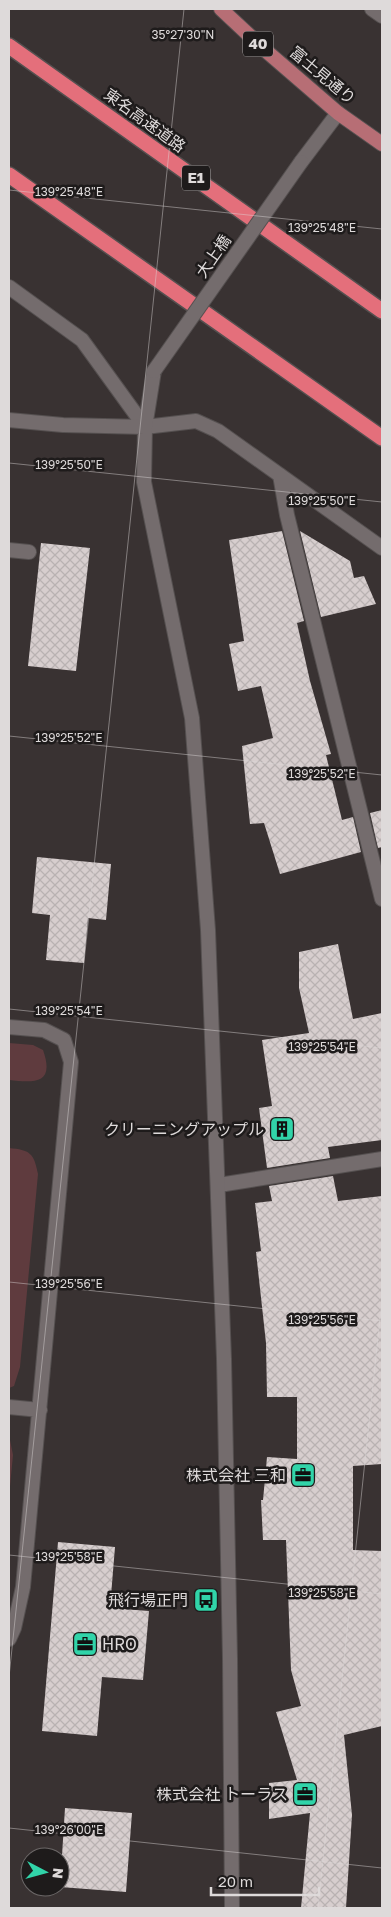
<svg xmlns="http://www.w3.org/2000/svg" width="391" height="1917" font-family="'Golos Text','Noto Sans JP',sans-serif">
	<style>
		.grass { fill: #5f3b3e }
		.building { fill: url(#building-cross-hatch) }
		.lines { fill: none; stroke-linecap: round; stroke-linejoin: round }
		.service-casing { stroke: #555050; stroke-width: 16 }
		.minor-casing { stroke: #555050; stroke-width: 16 }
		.tertiary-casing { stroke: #555050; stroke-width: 16 }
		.primary-casing { stroke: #555050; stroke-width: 16 }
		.motorway-casing { stroke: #555050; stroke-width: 18 }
		.service { stroke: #746c6d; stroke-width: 14 }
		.minor { stroke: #746c6d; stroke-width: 14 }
		.tertiary { stroke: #746c6d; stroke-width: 14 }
		.primary { stroke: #b76e75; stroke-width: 14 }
		.motorway { stroke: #e46f7b; stroke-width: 15 }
		.tertiary-bridge-casing { stroke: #555050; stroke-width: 16; stroke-linecap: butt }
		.tertiary-bridge { stroke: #746c6d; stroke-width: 14 }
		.ticks { fill: none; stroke: #dedada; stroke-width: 1; stroke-opacity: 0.45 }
		.labels { text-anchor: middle; stroke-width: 5; stroke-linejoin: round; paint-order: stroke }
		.shield { fill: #1e1b1b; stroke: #a4a1a1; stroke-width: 1 }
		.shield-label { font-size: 15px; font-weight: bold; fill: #dedada }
		.street-label { font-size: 16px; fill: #dedada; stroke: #1e1b1b }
		.poi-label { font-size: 16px; fill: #dedada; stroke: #1e1b1b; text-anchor: end }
		.ticks-label { font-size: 12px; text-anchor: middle; fill: #dedada; stroke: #1e1b1b; stroke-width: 5; stroke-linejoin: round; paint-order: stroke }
	</style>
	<defs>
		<pattern id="building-cross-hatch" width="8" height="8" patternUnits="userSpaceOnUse" patternTransform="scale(1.25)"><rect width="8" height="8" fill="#d7cece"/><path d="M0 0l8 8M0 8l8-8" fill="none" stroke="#b9b2b2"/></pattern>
	</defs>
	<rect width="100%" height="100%" fill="#393232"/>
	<path class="grass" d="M 9,1043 L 33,1045 L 43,1050 C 55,1084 35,1083 9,1080 Z
		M 9,1148 C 30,1150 34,1153 38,1174 L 20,1367 L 14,1386 L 9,1388 Z
		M 9,1435 L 13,1455 L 9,1497 Z"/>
	<path class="building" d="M 282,531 L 304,621 L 297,623 L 310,681 L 331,754 L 326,755 L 342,820 L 353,817 L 361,852 L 280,874 L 264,823 L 250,824 L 242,746 L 273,738 L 261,686 L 238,691 L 229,644 L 244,641 L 229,540 Z
		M 300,531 L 350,561 L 354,578 L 364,576 L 376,604 L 321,617 Z
		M 41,543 L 90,548 L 76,671 L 28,666 Z
		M 382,810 L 382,847 L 378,848 L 370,813 Z
		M 37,857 L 111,864 L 106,920 L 88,918 L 84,963 L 46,960 L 50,915 L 32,913 Z
		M 338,944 L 353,1019 L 382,1013 L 382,1140 L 328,1147 L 330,1158 L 267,1168 L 259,1108 L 272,1106 L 262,1040 L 309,1033 L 299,988 L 299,952 Z
		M 333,1176 L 338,1201 L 382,1196 L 382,1464 L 353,1466 L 353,1550 L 382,1551 L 381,1599 L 382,1599 L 382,1726 L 344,1735 L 352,1815 L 346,1908 L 301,1908 L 310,1813 L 269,1819 L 269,1783 L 297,1780 L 276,1712 L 301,1706 L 291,1670 L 286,1540 L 263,1540 L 261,1500 L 263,1500 L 267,1457 L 297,1459 L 297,1397 L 267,1397 L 266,1343 L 256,1252 L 261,1251 L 255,1203 L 272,1201 L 269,1186 Z
		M 58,1542 L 115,1547 L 110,1608 L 149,1611 L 143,1680 L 102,1677 L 97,1736 L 42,1731 Z
		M 65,1808 L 132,1813 L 126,1892 L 60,1887 Z"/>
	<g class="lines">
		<defs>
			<path id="service" d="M 372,9 L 382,16
				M 9,550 L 29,552
				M 9,1027 L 44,1030 L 64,1040 L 71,1062 L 23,1587 L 14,1628 L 9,1639
				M 9,1407 L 40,1410"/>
			<path id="minor" d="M 9,287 L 82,340 L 145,427 L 196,421 L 218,431 L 382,548
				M 280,475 L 287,515 L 382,899
				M 219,1185 L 382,1159"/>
			<path id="tertiary" d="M 301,162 L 338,113
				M 154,371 L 145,427 L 144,482 L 192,718 L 208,930 L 224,1359 L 230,1659 L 232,1908
				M 9,420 L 63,425 L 145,427"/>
			<path id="primary" d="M 221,9 L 265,50 L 338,113 L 382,144"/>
			<path id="motorway" d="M 9,46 L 382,311
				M 9,175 L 382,438"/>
		</defs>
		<use href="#service" class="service-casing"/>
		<use href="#minor" class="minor-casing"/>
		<use href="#tertiary" class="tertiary-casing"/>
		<use href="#primary" class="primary-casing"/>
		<use href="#motorway" class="motorway-casing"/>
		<use href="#service" class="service"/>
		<use href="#minor" class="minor"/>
		<use href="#tertiary" class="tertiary"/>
		<use href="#primary" class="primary"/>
		<use href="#motorway" class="motorway"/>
		<defs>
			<path id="tertiary-bridge" d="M 154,371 L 301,162"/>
		</defs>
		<use href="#tertiary-bridge" class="tertiary-bridge-casing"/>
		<use href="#tertiary-bridge" class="tertiary-bridge"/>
	</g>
	<path class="ticks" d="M 9,190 L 382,229M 9,463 L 382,502M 9,736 L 382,775M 9,1009 L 382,1048M 9,1282 L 382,1321M 9,1555 L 382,1594M 9,1677 L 184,9M 9,1828 L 382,1868M 318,1908 L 382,1299"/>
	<defs>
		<symbol id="building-square" viewBox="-11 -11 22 22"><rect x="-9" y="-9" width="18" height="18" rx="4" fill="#31d4a9" stroke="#1e1b1b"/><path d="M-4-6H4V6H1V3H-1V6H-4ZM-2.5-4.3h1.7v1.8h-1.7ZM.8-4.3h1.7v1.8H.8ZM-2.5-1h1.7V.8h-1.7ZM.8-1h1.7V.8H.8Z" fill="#111"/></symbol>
		<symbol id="office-square" viewBox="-11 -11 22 22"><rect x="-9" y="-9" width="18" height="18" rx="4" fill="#31d4a9" stroke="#1e1b1b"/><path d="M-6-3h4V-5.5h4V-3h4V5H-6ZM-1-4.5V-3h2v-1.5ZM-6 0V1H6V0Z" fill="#111"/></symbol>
		<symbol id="bus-square" viewBox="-11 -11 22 22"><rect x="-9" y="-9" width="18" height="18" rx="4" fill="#31d4a9" stroke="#1e1b1b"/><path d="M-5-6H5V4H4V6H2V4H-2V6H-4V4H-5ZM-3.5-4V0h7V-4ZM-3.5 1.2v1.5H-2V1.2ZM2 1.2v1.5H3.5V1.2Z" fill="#111"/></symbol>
	</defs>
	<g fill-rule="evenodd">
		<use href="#building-square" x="268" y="1115" width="28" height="28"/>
		<use href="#office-square" x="289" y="1461" width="28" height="28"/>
		<use href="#bus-square" x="192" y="1586" width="28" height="28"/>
		<use href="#office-square" x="71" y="1630" width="28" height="28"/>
		<use href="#office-square" x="291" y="1780" width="28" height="28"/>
	</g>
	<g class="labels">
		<g class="shield">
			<rect x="243" y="31.5" width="30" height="25" rx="4"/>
			<rect x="182" y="165.5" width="28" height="25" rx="4"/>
		</g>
		<g class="shield-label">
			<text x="258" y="49">40</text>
			<text x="196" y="183">E1</text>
		</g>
		<g class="street-label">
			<text transform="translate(323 75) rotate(40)" y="6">富士見通り</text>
			<text transform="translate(145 120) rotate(36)" y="6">東名高速道路</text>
			<text transform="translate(213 256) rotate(-55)" y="6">大上橋</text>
		</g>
		<g class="poi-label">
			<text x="264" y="1135">クリーニングアップル</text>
			<text x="286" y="1481">株式会社 三和</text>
			<text x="188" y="1606">飛行場正門</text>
			<text x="102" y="1650" text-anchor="start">HRO</text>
			<text x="288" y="1800">株式会社 トーラス</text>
		</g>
	</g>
	<g class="ticks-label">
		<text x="183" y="39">35°27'30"N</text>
		<text x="69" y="196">139°25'48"E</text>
		<text x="322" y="232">139°25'48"E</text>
		<text x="69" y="469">139°25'50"E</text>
		<text x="322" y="505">139°25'50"E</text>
		<text x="69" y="742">139°25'52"E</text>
		<text x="322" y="778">139°25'52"E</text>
		<text x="69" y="1015">139°25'54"E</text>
		<text x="322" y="1051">139°25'54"E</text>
		<text x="69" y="1288">139°25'56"E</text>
		<text x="322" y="1324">139°25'56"E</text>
		<text x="69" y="1561">139°25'58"E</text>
		<text x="322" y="1597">139°25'58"E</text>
		<text x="69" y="1834">139°26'00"E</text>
	</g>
	<rect width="391" height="1917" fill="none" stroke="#dedada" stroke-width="20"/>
	<g transform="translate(45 1872) rotate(96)"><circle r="24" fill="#1e1b1b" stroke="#6b6767"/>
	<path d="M0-4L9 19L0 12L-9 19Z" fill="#31d4a9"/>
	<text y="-8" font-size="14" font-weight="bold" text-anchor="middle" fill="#dedada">N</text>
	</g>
	<path d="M211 1887v8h108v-8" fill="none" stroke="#dedada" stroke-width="2.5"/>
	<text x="218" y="1887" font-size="15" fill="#dedada" stroke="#1e1b1b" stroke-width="4" paint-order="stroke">20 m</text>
</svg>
